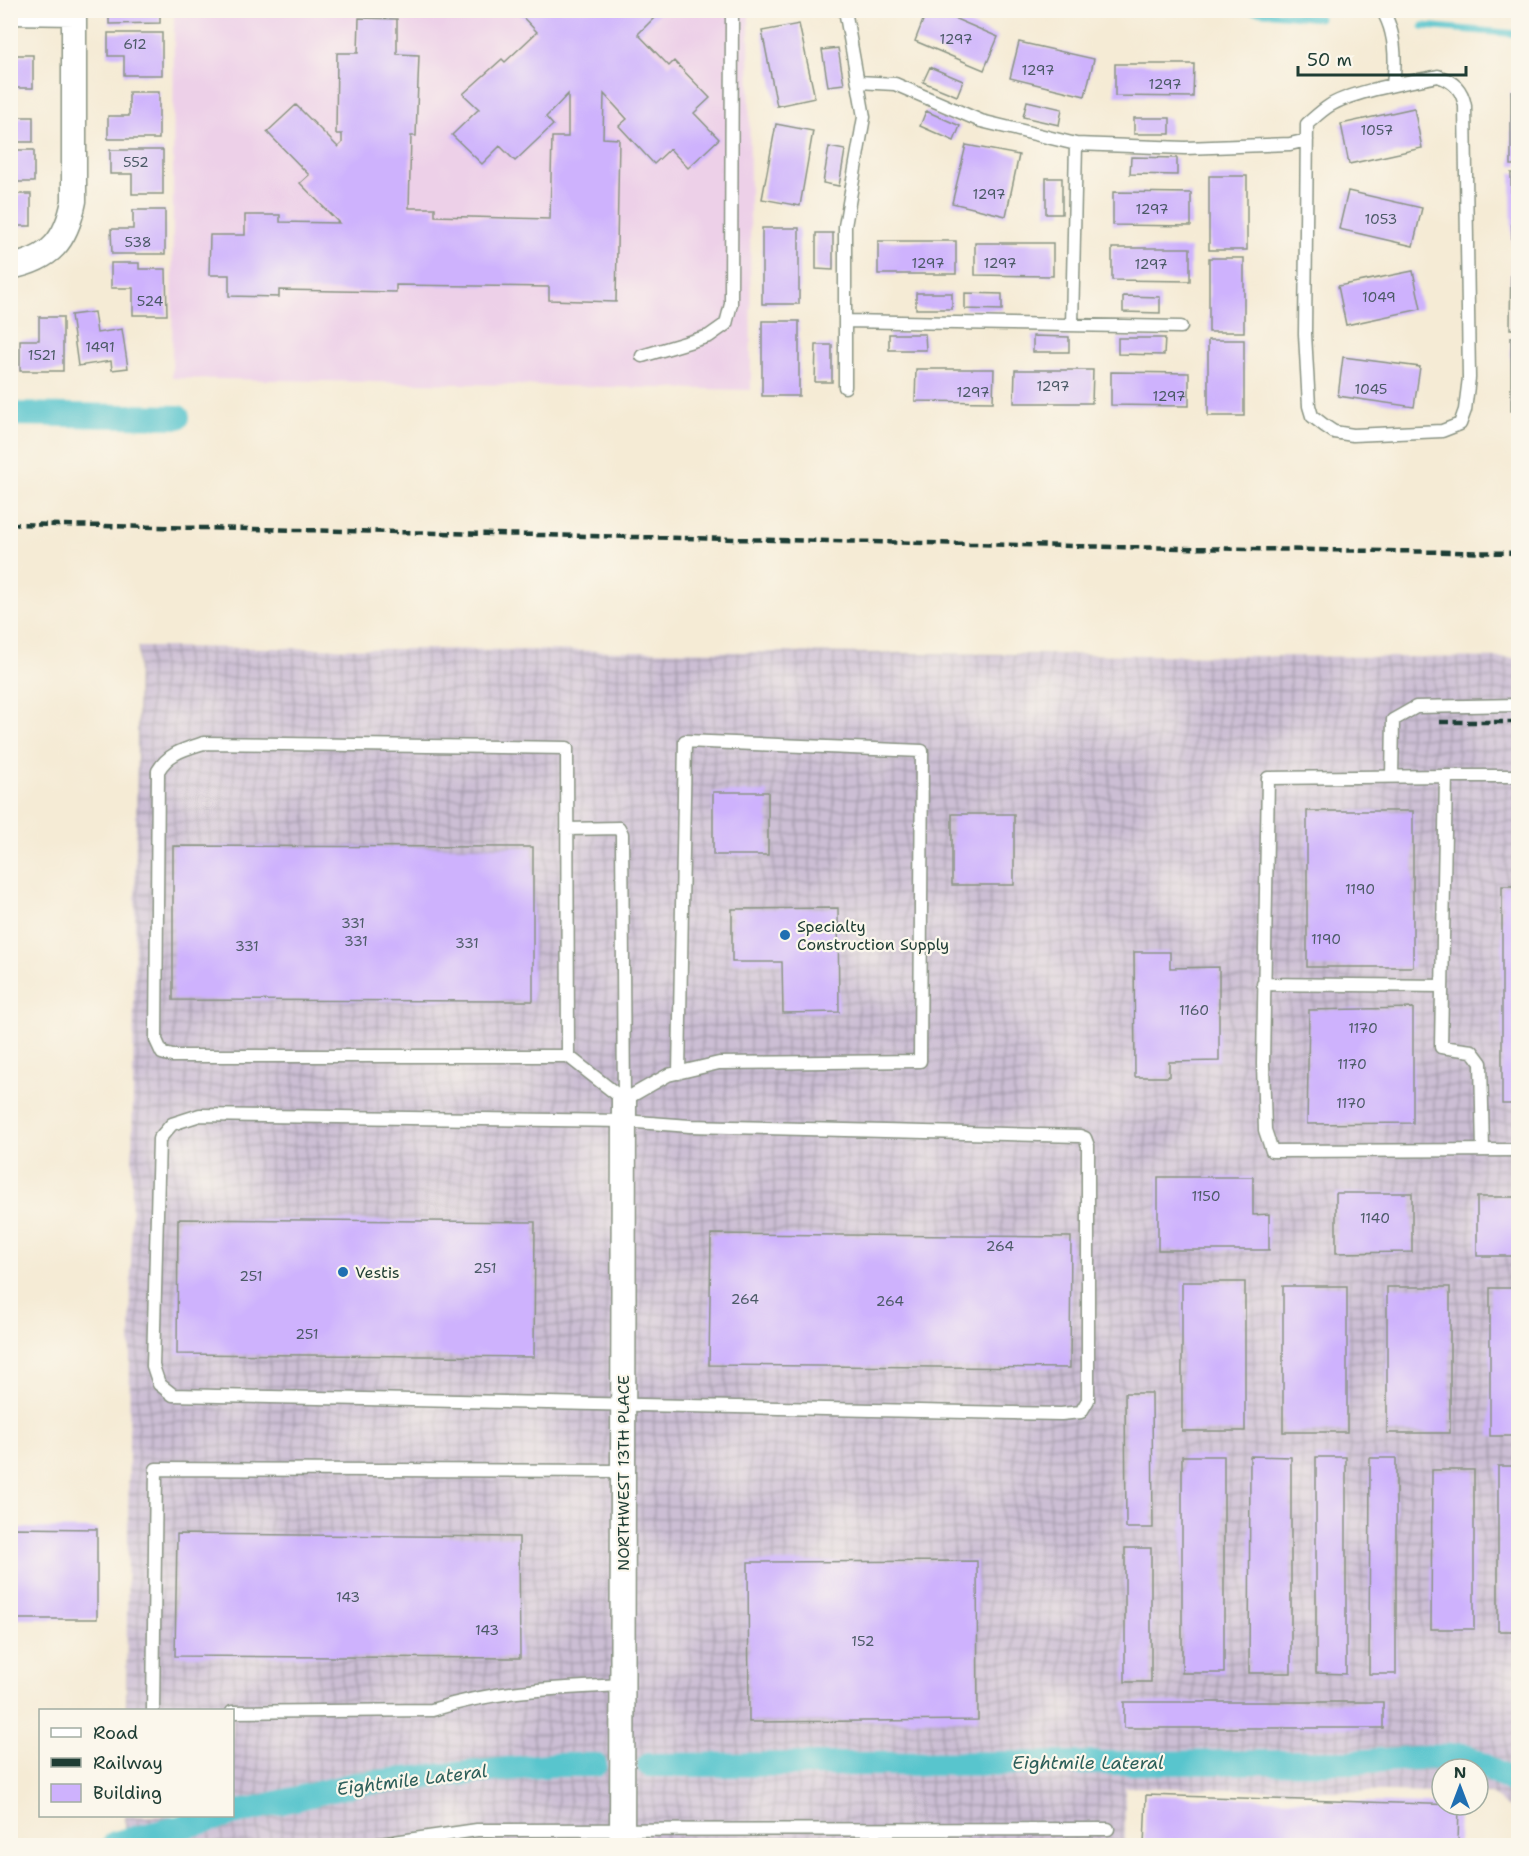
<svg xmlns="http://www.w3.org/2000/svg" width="1529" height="1856" font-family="'Shantell Sans',sans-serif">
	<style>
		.built { fill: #edd0e8 }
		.industrial { fill: url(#industrial-grid) }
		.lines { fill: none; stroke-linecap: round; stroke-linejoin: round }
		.stream { stroke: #58c5cd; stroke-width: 7 }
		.canal { stroke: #58c5cd; stroke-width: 24 }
		.building { fill: #ceb2fd }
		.lane-casing { stroke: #8a9484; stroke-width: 15 }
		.street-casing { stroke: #8a9484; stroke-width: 27 }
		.lane { stroke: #fff; stroke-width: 12 }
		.street { stroke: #fff; stroke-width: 24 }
		.rail { stroke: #1f3d34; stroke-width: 4.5; stroke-dasharray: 9 4.5; stroke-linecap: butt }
		.poi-dot { fill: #1f6fb2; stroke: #fbf7ec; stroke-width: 2 }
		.labels { text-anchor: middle; stroke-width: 4.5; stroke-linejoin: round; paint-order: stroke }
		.number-label { font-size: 14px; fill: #4b5a66 }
		.poi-label { font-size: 16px; fill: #1f3d34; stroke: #fbf7ec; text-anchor: start }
		.street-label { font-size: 16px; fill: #1f3d34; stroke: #fbf7ec }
		.water-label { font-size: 18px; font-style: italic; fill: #2d5f5a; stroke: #fbf7ec }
	</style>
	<defs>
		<pattern id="industrial-grid" width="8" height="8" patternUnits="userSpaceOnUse" patternTransform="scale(1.5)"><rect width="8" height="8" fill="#ccbed4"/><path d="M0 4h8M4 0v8" fill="none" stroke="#a59cad"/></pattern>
	</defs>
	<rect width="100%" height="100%" fill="#fbf7ec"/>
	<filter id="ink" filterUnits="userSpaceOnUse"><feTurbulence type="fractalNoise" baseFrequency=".0167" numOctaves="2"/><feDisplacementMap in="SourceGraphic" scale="12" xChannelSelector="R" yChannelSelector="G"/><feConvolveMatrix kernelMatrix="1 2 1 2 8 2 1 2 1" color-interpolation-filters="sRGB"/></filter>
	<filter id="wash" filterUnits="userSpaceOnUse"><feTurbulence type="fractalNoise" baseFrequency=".008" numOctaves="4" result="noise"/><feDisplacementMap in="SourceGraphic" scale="24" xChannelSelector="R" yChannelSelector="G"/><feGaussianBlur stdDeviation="1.35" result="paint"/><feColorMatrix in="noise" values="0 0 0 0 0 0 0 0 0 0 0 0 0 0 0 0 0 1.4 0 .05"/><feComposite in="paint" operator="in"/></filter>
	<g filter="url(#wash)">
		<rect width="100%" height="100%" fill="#f5ebd5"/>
		<path class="built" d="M 174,11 L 749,11 L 751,390 L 172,378 Z"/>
		<path class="industrial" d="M 138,647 L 1518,658 L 1518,1814 L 1489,1794 L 1478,1794 L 1478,1769 L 1442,1769 L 1442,1793 L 1125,1787 L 1125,1845 L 125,1846 L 125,1816 L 232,1816 L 232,1710 L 126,1710 Z"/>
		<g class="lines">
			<path class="stream" d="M 1245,10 L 1319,18
				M 1423,26 L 1518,34"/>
			<path class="canal" d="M 10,414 L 178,417
				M 649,1765 L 1352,1762 L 1465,1755 L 1518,1785
				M 232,1814 L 356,1784 L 549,1765 L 595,1765
				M 115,1843 L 227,1816"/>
		</g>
		<g id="blocks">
			<path class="building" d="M 109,10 L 160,10 L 160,23 L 109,24 Z
				M 516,10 L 662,10 L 638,34 L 669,66 L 674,61 L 710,98 L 694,113 L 719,139 L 688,168 L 670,149 L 654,164 L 619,126 L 627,119 L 604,94 L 603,138 L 619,139 L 616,302 L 549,300 L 549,287 L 396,285 L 396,292 L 279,290 L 279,297 L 229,296 L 229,275 L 209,275 L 210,235 L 245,235 L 245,215 L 280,215 L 280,222 L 339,223 L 300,183 L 309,175 L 267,132 L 296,105 L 338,147 L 342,143 L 342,134 L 336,134 L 337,53 L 358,53 L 359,18 L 397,19 L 397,54 L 419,55 L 416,136 L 411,136 L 409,208 L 435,208 L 435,216 L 550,219 L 552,137 L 568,137 L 568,94 L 546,117 L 553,125 L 515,161 L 500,146 L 482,164 L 452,135 L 479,109 L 463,94 L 502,59 L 505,62 L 537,32 Z
				M 927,10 L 935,10 L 998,37 L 984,70 L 915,41 Z
				M 799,24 L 815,98 L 777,106 L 762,31 Z
				M 108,33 L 162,33 L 162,75 L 124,75 L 124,56 L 108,56 Z
				M 1019,42 L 1094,59 L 1085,96 L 1010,78 Z
				M 838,48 L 844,84 L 828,86 L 822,50 Z
				M 10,55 L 33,55 L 33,88 L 10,88 Z
				M 1115,64 L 1194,64 L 1193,97 L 1115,96 Z
				M 930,67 L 963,81 L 957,96 L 923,82 Z
				M 1511,91 L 1518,91 L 1518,165 L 1511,165 Z
				M 129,92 L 159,92 L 159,139 L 108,139 L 108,116 L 129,116 Z
				M 10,100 L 17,100 L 17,117 L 33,117 L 33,142 L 10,142 Z
				M 1027,101 L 1062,109 L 1059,125 L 1023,117 Z
				M 1414,108 L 1422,148 L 1349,164 L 1341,124 Z
				M 926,111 L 960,126 L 954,141 L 920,126 Z
				M 1134,118 L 1170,118 L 1170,134 L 1134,134 Z
				M 776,124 L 813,131 L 800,206 L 762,199 Z
				M 966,145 L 1019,155 L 1006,216 L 952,203 Z
				M 829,147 L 845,150 L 839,186 L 823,183 Z
				M 10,150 L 34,150 L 34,182 L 10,182 Z
				M 110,150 L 163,150 L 163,194 L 132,194 L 132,174 L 110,174 Z
				M 1131,157 L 1177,158 L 1177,175 L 1130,174 Z
				M 1511,173 L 1518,173 L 1518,247 L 1512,247 Z
				M 1209,176 L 1247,176 L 1247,250 L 1209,250 Z
				M 1046,178 L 1062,178 L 1062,214 L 1046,214 Z
				M 1348,191 L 1422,208 L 1413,246 L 1339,229 Z
				M 1113,192 L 1191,193 L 1191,226 L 1113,225 Z
				M 10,194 L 31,194 L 31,226 L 10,226 Z
				M 133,210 L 165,210 L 165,254 L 112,254 L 111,229 L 133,229 Z
				M 762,228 L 799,228 L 799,304 L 762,304 Z
				M 816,233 L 833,233 L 833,270 L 816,269 Z
				M 878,241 L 956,241 L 956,274 L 878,274 Z
				M 975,243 L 1053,243 L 1053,276 L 975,275 Z
				M 1112,248 L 1190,248 L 1190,281 L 1112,280 Z
				M 1511,255 L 1518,255 L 1518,329 L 1510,329 Z
				M 1209,258 L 1244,258 L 1244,332 L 1209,332 Z
				M 111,263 L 139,263 L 139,269 L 166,269 L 167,315 L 133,315 L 133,288 L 111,288 Z
				M 1413,271 L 1421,309 L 1346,325 L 1338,286 Z
				M 916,293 L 952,293 L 952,309 L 916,309 Z
				M 965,293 L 1002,294 L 1002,310 L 965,309 Z
				M 1123,296 L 1160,297 L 1160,313 L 1123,312 Z
				M 94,312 L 97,333 L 122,329 L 128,368 L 112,370 L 111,361 L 78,366 L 71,315 Z
				M 39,317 L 63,317 L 63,371 L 20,371 L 20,340 L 39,340 Z
				M 762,321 L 799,321 L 799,396 L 762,396 Z
				M 889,334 L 925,334 L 926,350 L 889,350 Z
				M 1033,336 L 1069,337 L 1069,352 L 1033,352 Z
				M 1511,337 L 1518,337 L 1518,411 L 1511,411 Z
				M 1118,338 L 1165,338 L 1164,355 L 1118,354 Z
				M 1208,340 L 1244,340 L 1244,416 L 1208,416 Z
				M 816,345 L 832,345 L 832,382 L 815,382 Z
				M 1343,357 L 1420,367 L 1414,407 L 1338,396 Z
				M 916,369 L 994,369 L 993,402 L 915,401 Z
				M 1015,370 L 1093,370 L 1092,403 L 1014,403 Z
				M 1111,372 L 1189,373 L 1189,406 L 1111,405 Z
				M 713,792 L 768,792 L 768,855 L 713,855 Z
				M 1307,811 L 1413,811 L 1413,967 L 1307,967 Z
				M 952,814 L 1014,814 L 1014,885 L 952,885 Z
				M 173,846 L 533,847 L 533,1001 L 173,1000 Z
				M 1502,886 L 1518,886 L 1518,1104 L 1502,1104 Z
				M 838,908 L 839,1012 L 783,1013 L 782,962 L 732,962 L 732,909 Z
				M 1134,952 L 1170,952 L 1170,968 L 1219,967 L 1219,1061 L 1169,1062 L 1169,1077 L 1135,1077 Z
				M 1413,1008 L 1413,1123 L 1307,1124 L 1309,1010 Z
				M 1158,1177 L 1253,1177 L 1253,1215 L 1269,1214 L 1269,1250 L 1158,1250 Z
				M 1336,1193 L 1412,1193 L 1412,1252 L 1336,1253 Z
				M 1477,1197 L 1518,1197 L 1518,1256 L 1477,1256 Z
				M 178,1219 L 535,1222 L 534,1357 L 177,1354 Z
				M 711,1234 L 1071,1237 L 1070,1368 L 709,1365 Z
				M 1182,1282 L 1245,1282 L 1245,1431 L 1182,1431 Z
				M 1283,1286 L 1347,1286 L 1347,1432 L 1283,1432 Z
				M 1387,1287 L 1450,1287 L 1450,1433 L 1387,1433 Z
				M 1490,1288 L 1518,1288 L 1518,1436 L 1490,1436 Z
				M 1125,1393 L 1152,1393 L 1153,1528 L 1126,1528 Z
				M 1182,1456 L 1224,1456 L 1224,1673 L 1182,1673 Z
				M 1250,1456 L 1291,1457 L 1291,1673 L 1249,1673 Z
				M 1316,1457 L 1346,1457 L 1346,1674 L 1316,1673 Z
				M 1370,1458 L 1396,1458 L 1396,1674 L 1369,1674 Z
				M 1498,1466 L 1518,1466 L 1518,1631 L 1498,1631 Z
				M 1432,1470 L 1474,1470 L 1474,1629 L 1431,1629 Z
				M 10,1528 L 97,1529 L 97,1619 L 10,1619 Z
				M 177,1534 L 519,1537 L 520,1658 L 175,1656 Z
				M 1125,1548 L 1151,1548 L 1151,1682 L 1125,1682 Z
				M 977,1561 L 978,1720 L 749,1722 L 748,1562 Z
				M 1124,1702 L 1383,1702 L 1383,1728 L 1124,1728 Z
				M 1146,1795 L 1459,1805 L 1458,1846 L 1144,1846 Z"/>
		</g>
	</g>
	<g filter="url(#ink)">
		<use href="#blocks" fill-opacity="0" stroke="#8a9484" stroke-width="1.5"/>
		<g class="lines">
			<defs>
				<path id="lane" d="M 845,10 L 864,117 L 845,226 L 845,387
					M 1382,10 C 1396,32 1396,61 1393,85
					M 1438,76 C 1454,82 1462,89 1465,106 L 1469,378 L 1465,410 L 1460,424 L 1442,431 L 1353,435 L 1334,432 L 1325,426 L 1312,416 L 1309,406 L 1305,334 L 1307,124 C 1314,118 1321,111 1329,106 C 1352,91 1410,82 1438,76 Z
					M 858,82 L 895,84 L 981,121 L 1076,144 L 1185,148 L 1290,144 L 1307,140
					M 845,321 L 1181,327
					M 1072,325 L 1076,144
					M 642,356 L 709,336 L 726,324 L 731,304 L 732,10
					M 1446,776 L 1518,776
					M 1392,777 L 1393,720 L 1416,707 L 1518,705
					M 567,829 L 619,828 L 622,834 L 624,1100
					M 1263,984 L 1442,986
					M 568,1056 L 567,748 L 204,743 C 185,749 168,753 158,771 L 156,1040 L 162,1053 L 172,1056 L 568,1056 L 624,1100
					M 624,1100 L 668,1075 L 719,1063 L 920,1061 L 922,751 L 685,741 L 679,1073
					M 200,1115 L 624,1121 L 690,1126 L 1080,1136 L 1085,1138 L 1088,1146 L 1088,1400 L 1081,1412 L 1061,1414 L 173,1395 L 159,1384 L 153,1366 L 159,1139 L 172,1124 Z
					M 1483,1150 L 1481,1063 L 1472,1051 L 1441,1047 L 1446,776 L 1268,778 L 1263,1064 L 1265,1130 L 1272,1151 L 1518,1150
					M 153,1710 L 156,1469 L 622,1471
					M 232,1712 L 432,1710 C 494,1690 557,1688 622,1685
					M 366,1846 L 477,1830 L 1108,1829"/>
				<path id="street" d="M 10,12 L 74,13
					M 10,267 C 51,259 66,241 74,201 L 74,10
					M 622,1846 L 624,1100"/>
			</defs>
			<use href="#lane" class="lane-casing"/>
			<use href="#street" class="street-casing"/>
			<use href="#lane" class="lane"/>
			<use href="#street" class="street"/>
			<path class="rail" d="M 10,524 L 1117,547 L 1518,553
				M 1440,722 L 1518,722"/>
		</g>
	</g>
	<g class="poi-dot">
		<circle cx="785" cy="935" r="6"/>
		<circle cx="343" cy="1272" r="6"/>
	</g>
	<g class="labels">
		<g class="number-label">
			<text x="956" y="44">1297</text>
			<text x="135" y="49">612</text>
			<text x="1038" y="75">1297</text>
			<text x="1165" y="89">1297</text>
			<text x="1377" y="135">1057</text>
			<text x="136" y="167">552</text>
			<text x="989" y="199">1297</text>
			<text x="1152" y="214">1297</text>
			<text x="1381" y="224">1053</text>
			<text x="138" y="247">538</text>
			<text x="928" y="268">1297</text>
			<text x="1000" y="268">1297</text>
			<text x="1151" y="269">1297</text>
			<text x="1379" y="302">1049</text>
			<text x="150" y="306">524</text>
			<text x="100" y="352">1491</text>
			<text x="42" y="360">1521</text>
			<text x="1053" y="391">1297</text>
			<text x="1371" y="394">1045</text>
			<text x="973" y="397">1297</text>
			<text x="1169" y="401">1297</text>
			<text x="1360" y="894">1190</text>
			<text x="353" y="928">331</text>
			<text x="1326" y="944">1190</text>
			<text x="356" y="946">331</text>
			<text x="467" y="948">331</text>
			<text x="247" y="951">331</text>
			<text x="1194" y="1015">1160</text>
			<text x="1363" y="1033">1170</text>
			<text x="1352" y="1069">1170</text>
			<text x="1351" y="1108">1170</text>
			<text x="1206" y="1201">1150</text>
			<text x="1375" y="1223">1140</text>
			<text x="1000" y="1251">264</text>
			<text x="485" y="1273">251</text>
			<text x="251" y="1281">251</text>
			<text x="745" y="1304">264</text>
			<text x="890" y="1306">264</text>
			<text x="307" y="1339">251</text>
			<text x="348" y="1602">143</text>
			<text x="487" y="1635">143</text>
			<text x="863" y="1646">152</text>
		</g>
		<g class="poi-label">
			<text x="797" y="932">Specialty<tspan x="797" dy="18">Construction Supply</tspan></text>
			<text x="355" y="1278">Vestis</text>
		</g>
		<g class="street-label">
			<text transform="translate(623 1473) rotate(-90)" y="6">NORTHWEST 13TH PLACE</text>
		</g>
		<g class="water-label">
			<text x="1088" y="1769">Eightmile Lateral</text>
			<text transform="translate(412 1780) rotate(-7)" y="6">Eightmile Lateral</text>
		</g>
	</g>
	<rect width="1529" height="1856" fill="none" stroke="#fbf7ec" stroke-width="36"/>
	<rect x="39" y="1709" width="195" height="108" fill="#fbf7ec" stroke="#a3ada2" stroke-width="1.5"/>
	<rect x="51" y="1728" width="30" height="9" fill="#ffffff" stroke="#a3ada2" stroke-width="1.5"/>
	<text x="93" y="1739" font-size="18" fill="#1f3d34">Road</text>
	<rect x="51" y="1758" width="30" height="9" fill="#1f3d34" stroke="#a3ada2" stroke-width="1.5"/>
	<text x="93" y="1769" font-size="18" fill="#1f3d34">Railway</text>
	<rect x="51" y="1784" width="30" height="18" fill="#ceb2fd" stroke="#a3ada2" stroke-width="1.5"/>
	<text x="93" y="1799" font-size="18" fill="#1f3d34">Building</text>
	<g transform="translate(1460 1787)"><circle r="28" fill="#fbf7ec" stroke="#a3ada2" stroke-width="1.5"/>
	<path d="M0-4.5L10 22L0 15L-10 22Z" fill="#1f6fb2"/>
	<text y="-9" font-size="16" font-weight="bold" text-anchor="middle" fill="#1f3d34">N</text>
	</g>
	<path d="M1298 66v9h168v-9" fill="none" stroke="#1f3d34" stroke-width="3"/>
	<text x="1307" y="66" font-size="18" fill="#1f3d34" stroke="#fbf7ec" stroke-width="4.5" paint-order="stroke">50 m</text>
</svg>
